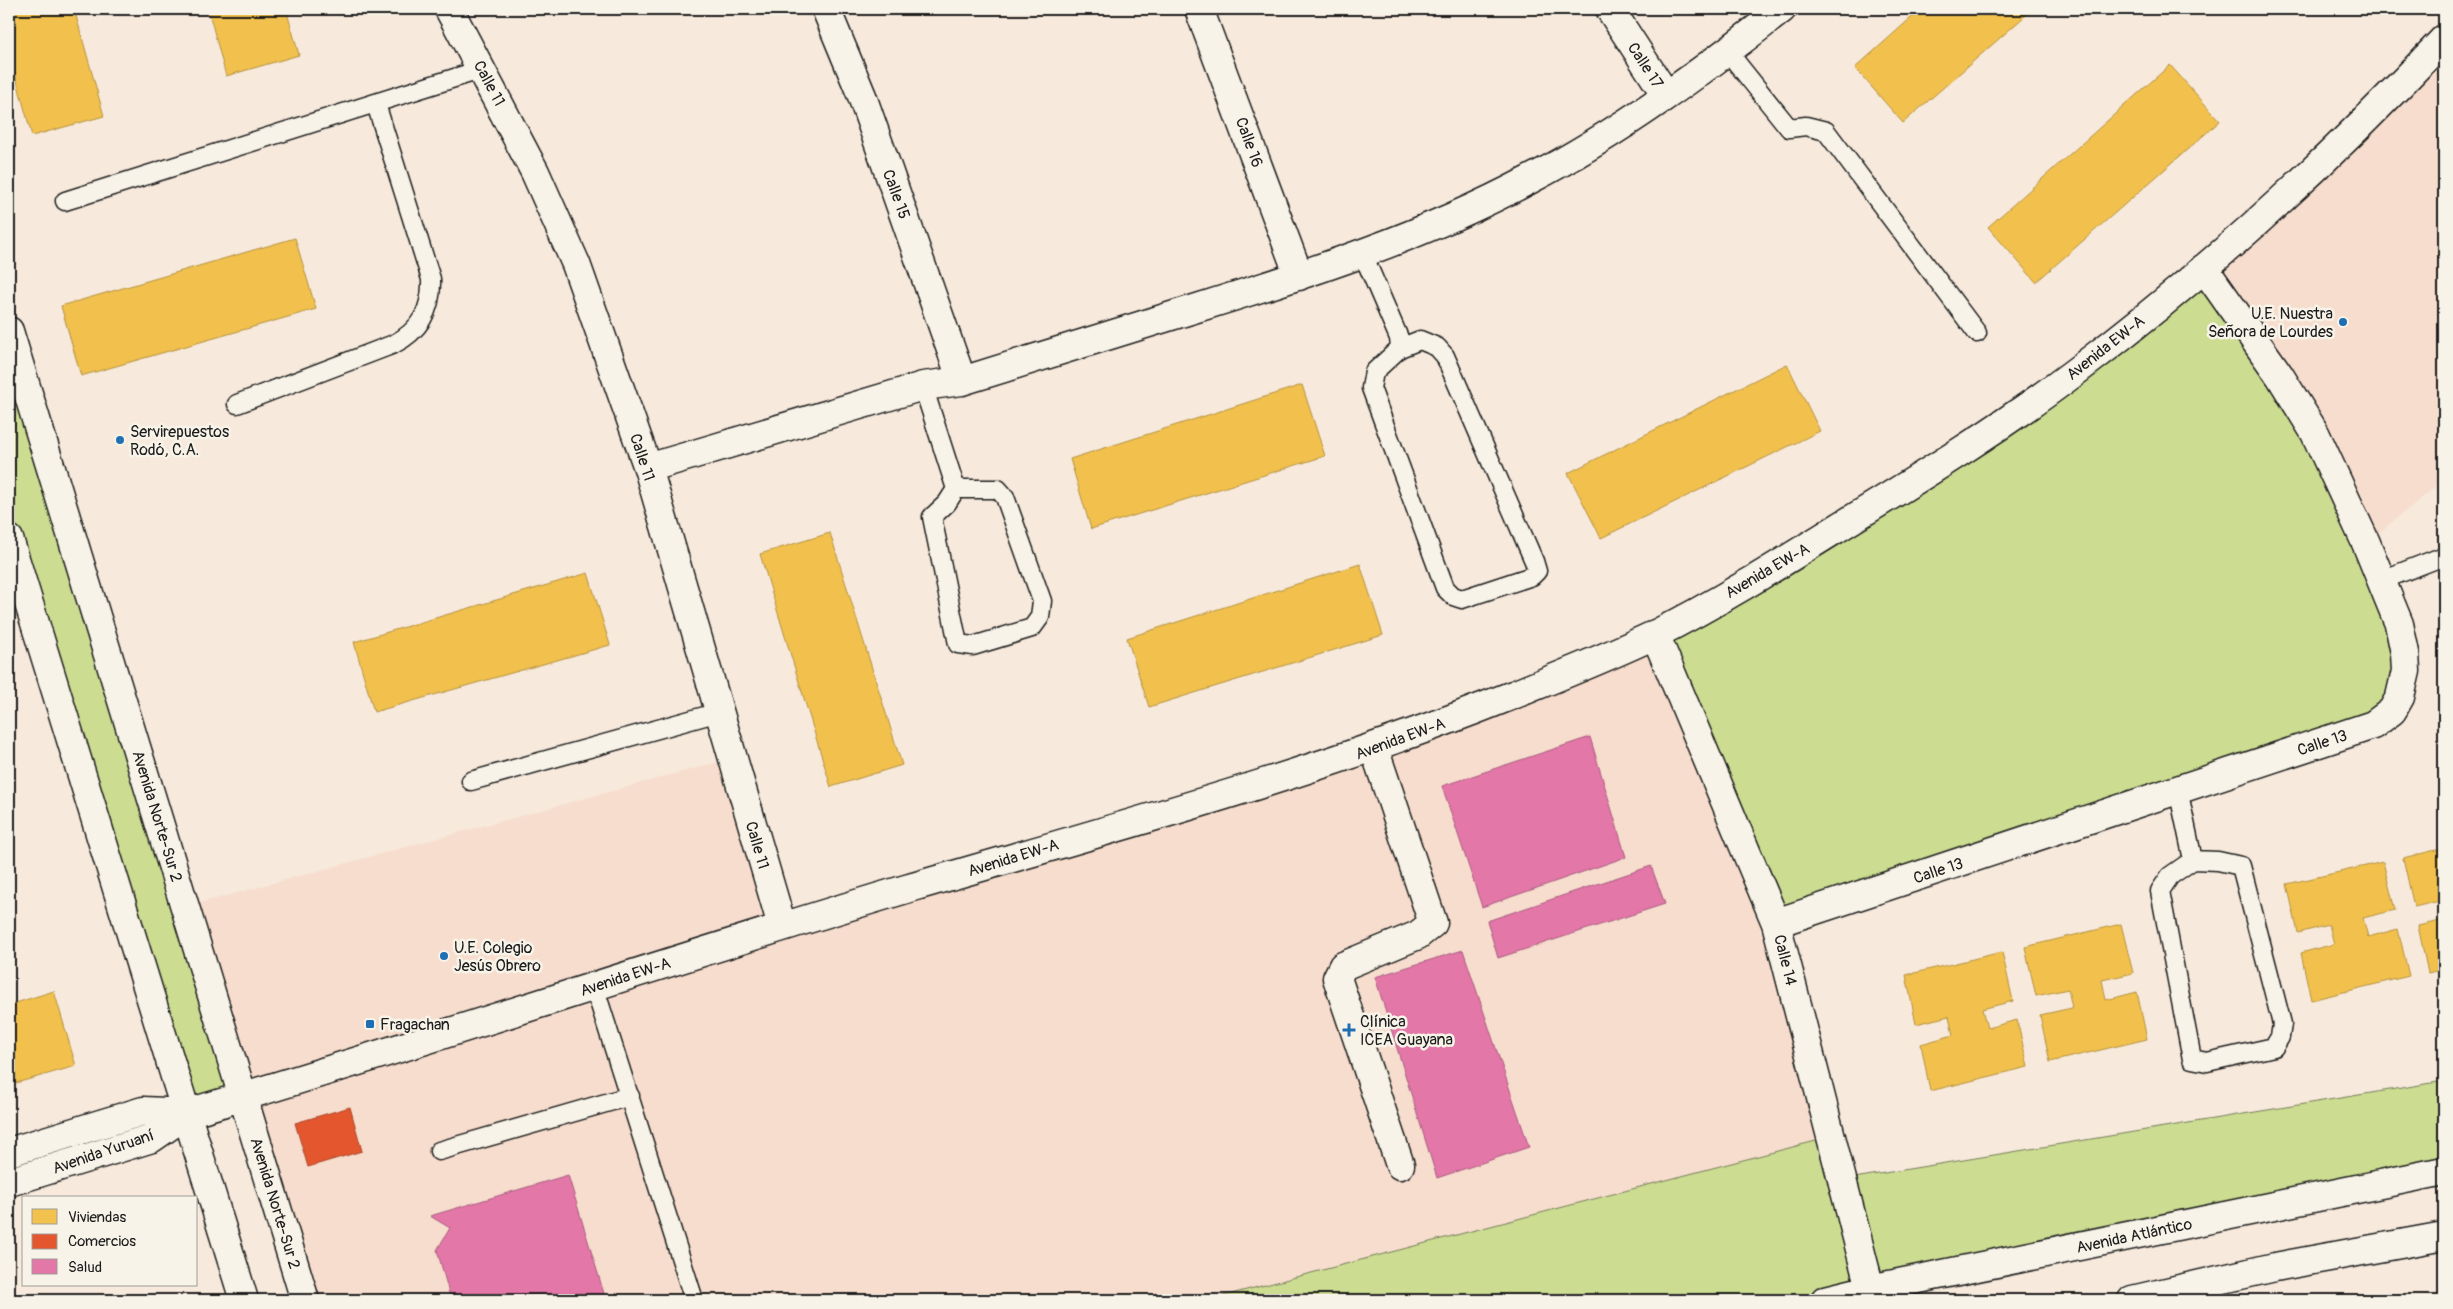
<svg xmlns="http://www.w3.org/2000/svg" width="2453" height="1309" font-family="Pangolin,sans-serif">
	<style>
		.built { fill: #f7ddcd }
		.green { fill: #ccdd92; stroke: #747c57 }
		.homes { fill: #f2c14e; stroke: #b2903f }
		.shops { fill: #e4572e; stroke: #a84529 }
		.health { fill: #e377a8; stroke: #a75c7e }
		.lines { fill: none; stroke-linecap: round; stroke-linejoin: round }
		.lane-casing { stroke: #1c1c1c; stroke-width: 21 }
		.street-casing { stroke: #1c1c1c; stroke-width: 31 }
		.secondary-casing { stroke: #1c1c1c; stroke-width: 31 }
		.lane { stroke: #f7f3e8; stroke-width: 18 }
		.street { stroke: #f7f3e8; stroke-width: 28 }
		.secondary { stroke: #f7f3e8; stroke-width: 28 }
		.poi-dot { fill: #1f6fb2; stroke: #f7f3e8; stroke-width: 2 }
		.labels { text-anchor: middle; stroke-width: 5; stroke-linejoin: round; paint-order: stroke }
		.street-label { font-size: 16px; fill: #1c1c1c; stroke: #f7f3e8 }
		.poi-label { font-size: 16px; fill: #1c1c1c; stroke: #f7f3e8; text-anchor: start }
	</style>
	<rect width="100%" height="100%" fill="#f7e9dc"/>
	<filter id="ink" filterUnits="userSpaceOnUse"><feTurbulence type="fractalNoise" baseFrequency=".02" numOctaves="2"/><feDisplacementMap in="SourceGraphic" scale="10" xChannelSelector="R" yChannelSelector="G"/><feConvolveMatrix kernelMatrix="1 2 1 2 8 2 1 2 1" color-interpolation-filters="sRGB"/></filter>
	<g filter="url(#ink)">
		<path class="built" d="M 2444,39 L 2444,480 L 2366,543 L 2204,268 Z
			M 1655,634 L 1776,923 L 1831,1137 L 1208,1300 L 306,1300 L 186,907 L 733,758 L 782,926 L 1289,775 Z"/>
		<path class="green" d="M 2204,268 L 2280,376 L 2399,624 L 2392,711 L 1776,923 L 1655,634 L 1783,562 Z
			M 9,331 L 245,1096 L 188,1113 L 9,539 Z
			M 2444,1081 L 2444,1171 L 1825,1300 L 1208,1300 L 1831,1137 L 1842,1180 Z"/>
		<path class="homes" d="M 9,9 L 74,9 L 104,116 L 32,136 L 9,52 Z
			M 208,9 L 286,9 L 299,55 L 226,76 Z
			M 1921,9 L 2033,9 L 1903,123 L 1855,68 Z
			M 2170,65 L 2220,121 L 2036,282 L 1988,227 Z
			M 295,238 L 316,309 L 81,376 L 61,306 Z
			M 1787,364 L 1820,431 L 1601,538 L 1568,473 Z
			M 1302,385 L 1325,456 L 1091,529 L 1070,459 Z
			M 830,533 L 902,765 L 831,787 L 760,554 Z
			M 1360,564 L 1383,635 L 1149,707 L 1127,638 Z
			M 588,573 L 610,645 L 374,712 L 354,642 Z
			M 2444,848 L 2444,900 L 2414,907 L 2403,858 Z
			M 2383,862 L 2395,910 L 2363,918 L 2368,937 L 2398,929 L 2409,976 L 2311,1000 L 2301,953 L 2334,944 L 2329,925 L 2298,933 L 2287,884 Z
			M 2444,920 L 2444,969 L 2428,973 L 2418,926 Z
			M 2121,924 L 2133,973 L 2102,980 L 2106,1000 L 2137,992 L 2147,1039 L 2050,1062 L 2040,1015 L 2072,1008 L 2068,989 L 2036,996 L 2025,947 Z
			M 2002,952 L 2013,1001 L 1982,1009 L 1987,1028 L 2017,1020 L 2028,1067 L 1930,1091 L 1921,1044 L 1953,1035 L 1949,1016 L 1916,1024 L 1906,975 Z
			M 54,991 L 76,1066 L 9,1085 L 9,1005 Z"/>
		<path class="shops" d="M 350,1107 L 362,1151 L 308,1167 L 295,1123 Z"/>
		<path class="health" d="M 1590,737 L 1626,857 L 1482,907 L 1442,786 Z
			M 1651,866 L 1665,904 L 1498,958 L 1487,921 Z
			M 1463,950 L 1529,1147 L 1437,1178 L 1375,977 Z
			M 568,1175 L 606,1300 L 451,1300 L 437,1250 L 450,1228 L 430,1216 Z"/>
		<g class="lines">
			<defs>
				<path id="lane" d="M 1728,52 L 1789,128 L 1806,126 L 1826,131 L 1977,333
					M 65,201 L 483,69
					M 1362,252 L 1399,338 L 1400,348 L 1374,372 L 1371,388 L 1445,588 L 1453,596 L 1462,599 L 1532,576 L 1537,571 L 1534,561 L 1445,356 L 1437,347 L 1420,340 L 1400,348
					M 923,386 L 956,489 L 947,503 L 932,517 L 958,644 L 973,646 L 1032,628 L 1040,617 L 1042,601 L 1005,497 L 998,489 L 956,489
					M 237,404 L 394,344 C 421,330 432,309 431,279 L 376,104
					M 2382,580 L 2444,556
					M 471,781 L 719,712
					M 2178,789 L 2193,860
					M 2193,860 L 2218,861 L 2241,866 L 2282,1024 L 2280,1037 L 2274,1047 L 2207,1062 L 2192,1059 L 2160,891 L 2170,876 Z
					M 594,986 L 694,1300
					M 439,1151 L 630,1096"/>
				<path id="street" d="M 449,9 L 535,172 L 576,264 L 648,468 L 782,926
					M 826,9 L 862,96 L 962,381
					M 1199,9 L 1299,276
					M 1610,9 L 1666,95
					M 9,331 L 305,1300
					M 648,468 L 923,386 L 962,381 C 1040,357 1119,332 1197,308 C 1310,273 1424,236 1529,180 C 1619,133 1702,72 1782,9
					M 9,539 L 244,1300
					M 1655,634 L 1776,923 L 1873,1300
					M 1374,748 L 1433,923 L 1418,935 L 1343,966 L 1337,978 L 1400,1165
					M 1776,923 L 2373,725 L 2392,711 L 2400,697 L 2406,671 L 2405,653 L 2399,624 L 2366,543 L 2315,433 L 2280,376 L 2204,268
					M 9,1152 L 143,1111 L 188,1113
					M 9,1182 L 152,1138 L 188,1113 C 428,1042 666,961 906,889 C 1110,829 1316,774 1513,695 C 1560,676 1608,657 1654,635 C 1718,603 1780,564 1841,526 C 1921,477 2001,428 2075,372 C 2208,272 2330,160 2444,39"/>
				<path id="secondary" d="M 1825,1300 L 1870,1289 L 2444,1171
					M 2132,1300 L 2275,1267 L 2444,1236"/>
			</defs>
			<use href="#lane" class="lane-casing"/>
			<use href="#street" class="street-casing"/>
			<use href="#secondary" class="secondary-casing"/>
			<use href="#lane" class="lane"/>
			<use href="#street" class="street"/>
			<use href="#secondary" class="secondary"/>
		</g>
	</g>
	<g class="poi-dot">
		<circle cx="2343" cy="322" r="5"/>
		<circle cx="120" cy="440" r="5"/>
		<circle cx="444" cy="956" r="5"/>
		<rect x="365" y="1019" width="10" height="10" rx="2.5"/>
		<path d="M1346.5 1022.5h5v5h5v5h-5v5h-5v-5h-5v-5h5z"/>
	</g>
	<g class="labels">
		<g class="street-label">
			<text transform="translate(1646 65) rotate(57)" y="6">Calle 17</text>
			<text transform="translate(490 83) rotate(62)" y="6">Calle 11</text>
			<text transform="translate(1250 142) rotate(70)" y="6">Calle 16</text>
			<text transform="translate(897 194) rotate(70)" y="6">Calle 15</text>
			<text transform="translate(2105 347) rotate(-38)" y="6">Avenida EW-A</text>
			<text transform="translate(643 457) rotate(72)" y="6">Calle 11</text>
			<text transform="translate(1767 570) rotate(-30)" y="6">Avenida EW-A</text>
			<text transform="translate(1400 738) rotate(-20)" y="6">Avenida EW-A</text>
			<text transform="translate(2322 742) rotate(-18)" y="6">Calle 13</text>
			<text transform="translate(158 816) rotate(73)" y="6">Avenida Norte-Sur 2</text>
			<text transform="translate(758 845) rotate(74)" y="6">Calle 11</text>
			<text transform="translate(1013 857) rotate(-17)" y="6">Avenida EW-A</text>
			<text transform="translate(1938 870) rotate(-18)" y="6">Calle 13</text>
			<text transform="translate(1786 960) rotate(76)" y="6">Calle 14</text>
			<text transform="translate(625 976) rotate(-18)" y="6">Avenida EW-A</text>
			<text transform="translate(103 1151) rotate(-19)" y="6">Avenida Yuruaní</text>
			<text transform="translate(276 1203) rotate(73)" y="6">Avenida Norte-Sur 2</text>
			<text transform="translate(2134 1235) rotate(-12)" y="6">Avenida Atlántico</text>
		</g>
		<g class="poi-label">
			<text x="2333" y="319" text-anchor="end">U.E. Nuestra<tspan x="2333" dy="18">Señora de Lourdes</tspan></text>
			<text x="130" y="437">Servirepuestos<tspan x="130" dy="18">Rodó, C.A.</tspan></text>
			<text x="454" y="953">U.E. Colegio<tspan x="454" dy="18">Jesús Obrero</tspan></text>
			<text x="1360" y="1027">Clínica<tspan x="1360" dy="18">ICEA Guayana</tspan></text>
			<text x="380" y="1030">Fragachan</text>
		</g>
	</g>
	<rect width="2453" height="1309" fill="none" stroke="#f7f3e8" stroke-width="30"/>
	<rect x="15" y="15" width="2423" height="1279" fill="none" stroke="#1c1c1c" stroke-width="2" filter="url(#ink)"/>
	<rect x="22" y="1196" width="175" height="90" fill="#f7f3e8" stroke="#9f9d96"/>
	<rect x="32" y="1209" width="25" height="15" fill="#f2c14e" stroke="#9f9d96"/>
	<text x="68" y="1222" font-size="15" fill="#1c1c1c">Viviendas</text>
	<rect x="32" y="1234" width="25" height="15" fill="#e4572e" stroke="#9f9d96"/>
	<text x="68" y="1246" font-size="15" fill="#1c1c1c">Comercios</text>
	<rect x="32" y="1259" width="25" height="15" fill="#e377a8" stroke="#9f9d96"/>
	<text x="68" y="1272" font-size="15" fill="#1c1c1c">Salud</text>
</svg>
